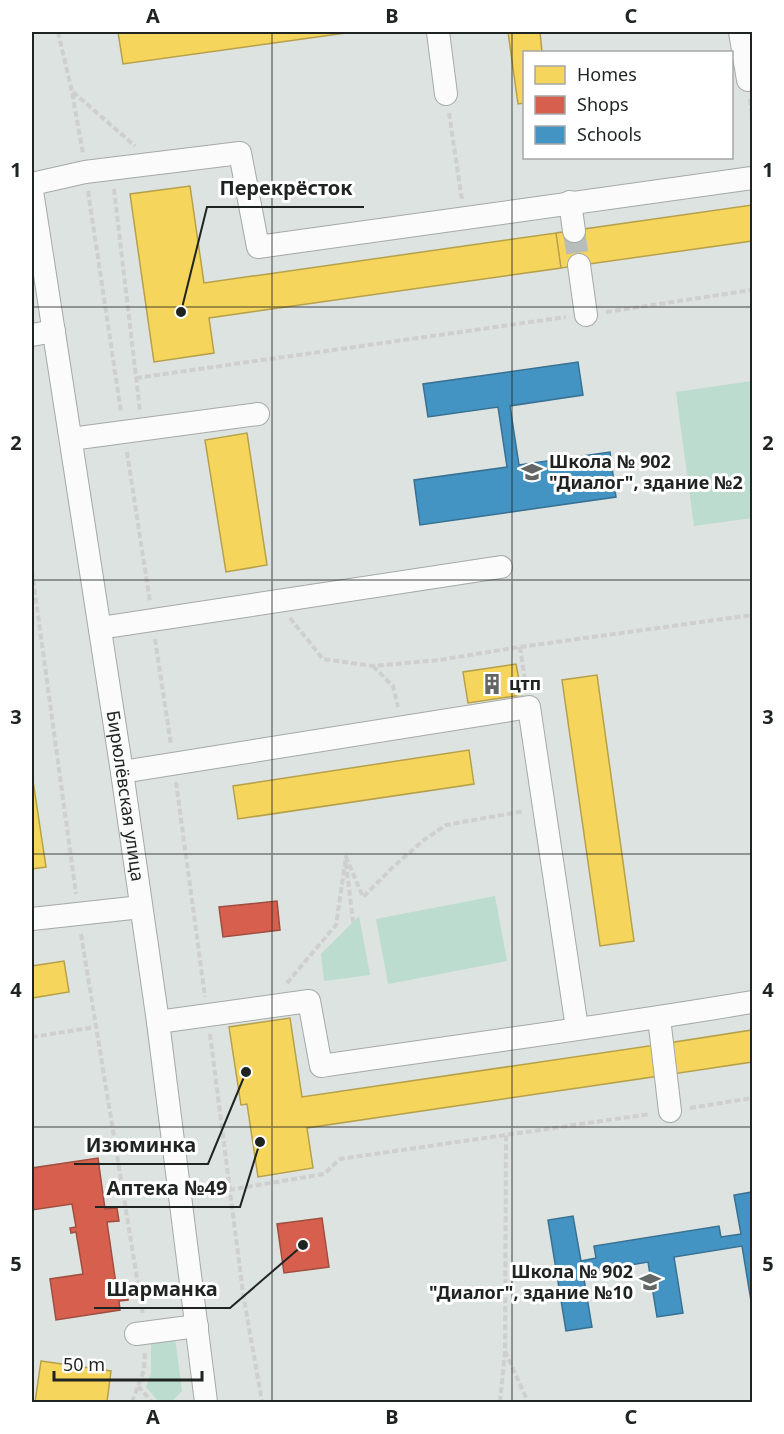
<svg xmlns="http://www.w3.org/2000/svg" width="784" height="1434" font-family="'Noto Sans',sans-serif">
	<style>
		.green { fill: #bbdccf }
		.homes { fill: #f6d55c; stroke: #b6a04a; stroke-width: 1.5 }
		.shops { fill: #d6604d; stroke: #9f4e40; stroke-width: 1.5 }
		.schools { fill: #4393c3; stroke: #387192; stroke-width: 1.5 }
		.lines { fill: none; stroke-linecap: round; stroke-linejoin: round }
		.minor-tunnel { stroke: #b7bdba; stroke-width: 22; stroke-dasharray: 22 11; stroke-linecap: butt }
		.minor-casing { stroke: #a5a9a7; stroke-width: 24 }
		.path { stroke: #cfcfcf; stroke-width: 4; stroke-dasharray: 6 3; stroke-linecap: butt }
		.minor { stroke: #fafbfa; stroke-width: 22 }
		.grid { fill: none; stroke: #1f2321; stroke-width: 1.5; stroke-opacity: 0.55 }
		.labels { text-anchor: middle; stroke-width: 6; stroke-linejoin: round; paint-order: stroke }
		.poi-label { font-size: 18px; font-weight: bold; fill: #1f2321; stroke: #fff; text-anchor: start }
		.street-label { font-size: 18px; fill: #1f2321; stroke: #fff }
		.leader { fill: none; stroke: #1f2321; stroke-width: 2 }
		.callout-dot { fill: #1f2321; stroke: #fff; stroke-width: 2 }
		.callout-label { font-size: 20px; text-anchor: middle; font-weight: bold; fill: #1f2321; stroke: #fff; stroke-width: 6; stroke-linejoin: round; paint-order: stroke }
		.neatline { fill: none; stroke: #1f2321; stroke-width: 2 }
		.grid-label { font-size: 20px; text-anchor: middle; font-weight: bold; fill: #1f2321 }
	</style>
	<rect width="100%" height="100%" fill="#dde3e0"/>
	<path class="green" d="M 752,381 L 752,518 L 694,526 L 676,392 Z
		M 495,896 L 507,961 L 388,984 L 376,919 Z
		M 359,916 L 370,975 L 324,981 L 321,954 Z
		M 175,1338 L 182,1391 L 171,1402 L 159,1402 L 146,1387 L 151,1373 L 151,1340 Z"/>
	<path class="homes" d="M 118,32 L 353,32 L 123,64 Z
		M 508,32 L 540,32 L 542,52 L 524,52 L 524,103 L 518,104 Z
		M 190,186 L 204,283 L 556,233 L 561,268 L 209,318 L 214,353 L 154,362 L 130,194 Z
		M 752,205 L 752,241 L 561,268 L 556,233 Z
		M 247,433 L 267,565 L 226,572 L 205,440 Z
		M 516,664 L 522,695 L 468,703 L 463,672 Z
		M 597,675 L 634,941 L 600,946 L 562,680 Z
		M 469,750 L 474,784 L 238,819 L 233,786 Z
		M 32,774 L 46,867 L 32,869 Z
		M 64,961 L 69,992 L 32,998 L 32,966 Z
		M 290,1018 L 302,1097 L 662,1044 L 666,1075 L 307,1128 L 313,1168 L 258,1177 L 247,1104 L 241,1105 L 229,1027 Z
		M 752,1030 L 752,1062 L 666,1075 L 662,1044 Z
		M 41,1361 L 111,1371 L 107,1402 L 35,1402 Z"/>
	<path class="shops" d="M 277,901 L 280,930 L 223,937 L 219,907 Z
		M 98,1158 L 105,1209 L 117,1208 L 119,1221 L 107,1222 L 117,1291 L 127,1289 L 128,1300 L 119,1301 L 120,1310 L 56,1320 L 50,1279 L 83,1274 L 76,1232 L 71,1233 L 70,1228 L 76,1227 L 72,1204 L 32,1210 L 32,1168 Z
		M 322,1218 L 329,1267 L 284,1273 L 277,1224 Z"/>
	<path class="schools" d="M 578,362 L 583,395 L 510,406 L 519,465 L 610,452 L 616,497 L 420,525 L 414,480 L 507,467 L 498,407 L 428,417 L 423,384 Z
		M 752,1192 L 752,1301 L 751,1301 L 742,1246 L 674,1257 L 683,1313 L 657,1317 L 648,1262 L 583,1273 L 592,1327 L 566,1331 L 548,1220 L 573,1216 L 581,1261 L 596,1258 L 594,1246 L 719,1226 L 721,1237 L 741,1234 L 734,1195 Z"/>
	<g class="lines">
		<path class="minor-tunnel" d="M 574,231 L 579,265"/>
		<defs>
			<g id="minor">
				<path d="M 438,32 L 446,94"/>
				<path d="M 740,32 L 748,80"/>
				<path d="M 32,184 L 85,172 L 240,153 L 258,247 L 752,178"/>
				<path id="s1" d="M 32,191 L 122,772 L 158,1022 L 206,1402"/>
				<path d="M 570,202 L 574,231"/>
				<path d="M 579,265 L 586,315"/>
				<path d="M 32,335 L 54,331"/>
				<path d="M 71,439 L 258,414"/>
				<path d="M 100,628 L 501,567"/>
				<path d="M 122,772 L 529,707 L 577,1028"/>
				<path d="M 32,919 L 141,907"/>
				<path d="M 659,1018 L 670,1111"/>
				<path d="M 158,1022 L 309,1001 L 321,1066 C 465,1045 609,1026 752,1002"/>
				<path d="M 136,1334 L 197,1326"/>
			</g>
		</defs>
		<use href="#minor" class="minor-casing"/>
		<path class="path" d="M 58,32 L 72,92 L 83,154
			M 73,92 L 135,146
			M 750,99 L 752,115
			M 449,113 L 462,200
			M 114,189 L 140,411
			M 88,191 L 121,412
			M 606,312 L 752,290
			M 136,378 L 566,317
			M 127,452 L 150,602
			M 32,571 L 76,894
			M 290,618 L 323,659 L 373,666 L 439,660 L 520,647 L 752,615
			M 155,639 L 171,745
			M 520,647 L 526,687
			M 373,666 L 393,686 L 398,707
			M 176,782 L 205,997
			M 346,863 L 353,922
			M 81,934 L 143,1315
			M 287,983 L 336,925 L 346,857 L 363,897 L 393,867 L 424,840 L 446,825 L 524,811
			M 210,1034 L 243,1293 L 262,1402
			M 32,1037 L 96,1027
			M 690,1108 L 752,1098
			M 229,1190 L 324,1174 L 340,1159 L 650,1114
			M 505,1351 L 528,1402
			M 138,1386 L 152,1402
			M 132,1402 L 144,1370 L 145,1352
			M 500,1402 L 505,1351 L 506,1135"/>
		<use href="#minor" class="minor"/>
	</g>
	<path class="grid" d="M 272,32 L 272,1402M 512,32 L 512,1402M 32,307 L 752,307M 32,580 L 752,580M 32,854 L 752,854M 32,1127 L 752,1127"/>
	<defs>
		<symbol id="school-bare" viewBox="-9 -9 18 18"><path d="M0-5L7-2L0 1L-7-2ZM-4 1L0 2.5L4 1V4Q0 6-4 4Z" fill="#626664" stroke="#fff" stroke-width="2.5" paint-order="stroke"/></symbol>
		<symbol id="building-bare" viewBox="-9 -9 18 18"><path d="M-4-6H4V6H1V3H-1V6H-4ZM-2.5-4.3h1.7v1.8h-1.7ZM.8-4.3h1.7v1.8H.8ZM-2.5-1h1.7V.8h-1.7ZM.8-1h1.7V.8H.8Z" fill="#626664" stroke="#fff" stroke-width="2.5" paint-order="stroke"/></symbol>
	</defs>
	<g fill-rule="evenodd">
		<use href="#school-bare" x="517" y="457" width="30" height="30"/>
		<use href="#building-bare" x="477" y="669" width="30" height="30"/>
		<use href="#school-bare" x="635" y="1267" width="30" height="30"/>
	</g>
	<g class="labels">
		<g class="poi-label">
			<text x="549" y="468">Школа № 902<tspan x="549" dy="21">"Диалог", здание №2</tspan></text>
			<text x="509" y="690">цтп</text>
			<text x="633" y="1278" text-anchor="end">Школа № 902<tspan x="633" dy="21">"Диалог", здание №10</tspan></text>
		</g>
		<g class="street-label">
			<text dy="6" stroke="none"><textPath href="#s1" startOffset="612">Бирюлёвская улица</textPath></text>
		</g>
	</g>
	<path class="leader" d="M181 312L207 207H364M246 1072L208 1164H74M260 1142L240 1207H95M303 1245L230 1308H94"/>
	<g class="callout-dot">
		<circle cx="181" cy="312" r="6"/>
		<circle cx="246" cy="1072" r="6"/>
		<circle cx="260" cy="1142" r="6"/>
		<circle cx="303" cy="1245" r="6"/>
	</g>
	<g class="callout-label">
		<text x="286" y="195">Перекрёсток</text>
		<text x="141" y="1152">Изюминка</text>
		<text x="167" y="1195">Аптека №49</text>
		<text x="162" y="1296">Шарманка</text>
	</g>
	<rect width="784" height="1434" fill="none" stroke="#ffffff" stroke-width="66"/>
	<rect x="523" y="51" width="210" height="108" fill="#ffffff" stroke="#a5a7a6" stroke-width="1.5"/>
	<rect x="535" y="66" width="30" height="18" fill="#f6d55c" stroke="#a5a7a6" stroke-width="1.5"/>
	<text x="577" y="81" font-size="18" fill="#1f2321">Homes</text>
	<rect x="535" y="96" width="30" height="18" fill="#d6604d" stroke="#a5a7a6" stroke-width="1.5"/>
	<text x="577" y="111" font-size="18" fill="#1f2321">Shops</text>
	<rect x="535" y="126" width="30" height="18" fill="#4393c3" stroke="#a5a7a6" stroke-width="1.5"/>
	<text x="577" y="141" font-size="18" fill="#1f2321">Schools</text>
	<path d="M54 1371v9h148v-9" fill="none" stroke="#1f2321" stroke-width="3"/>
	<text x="63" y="1371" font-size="18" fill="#1f2321" stroke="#ffffff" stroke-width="4.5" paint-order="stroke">50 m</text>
	<rect x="33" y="33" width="718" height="1368" class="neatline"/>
	<g class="grid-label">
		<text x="153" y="23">A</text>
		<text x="392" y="23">B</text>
		<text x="631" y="23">C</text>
		<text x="16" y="177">1</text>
		<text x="768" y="177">1</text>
		<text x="16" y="450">2</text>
		<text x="768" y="450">2</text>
		<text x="16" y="724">3</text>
		<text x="768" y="724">3</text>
		<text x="16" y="997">4</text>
		<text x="768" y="997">4</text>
		<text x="16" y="1271">5</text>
		<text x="768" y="1271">5</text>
		<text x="153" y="1424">A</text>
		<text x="392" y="1424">B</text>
		<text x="631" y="1424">C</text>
	</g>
</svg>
